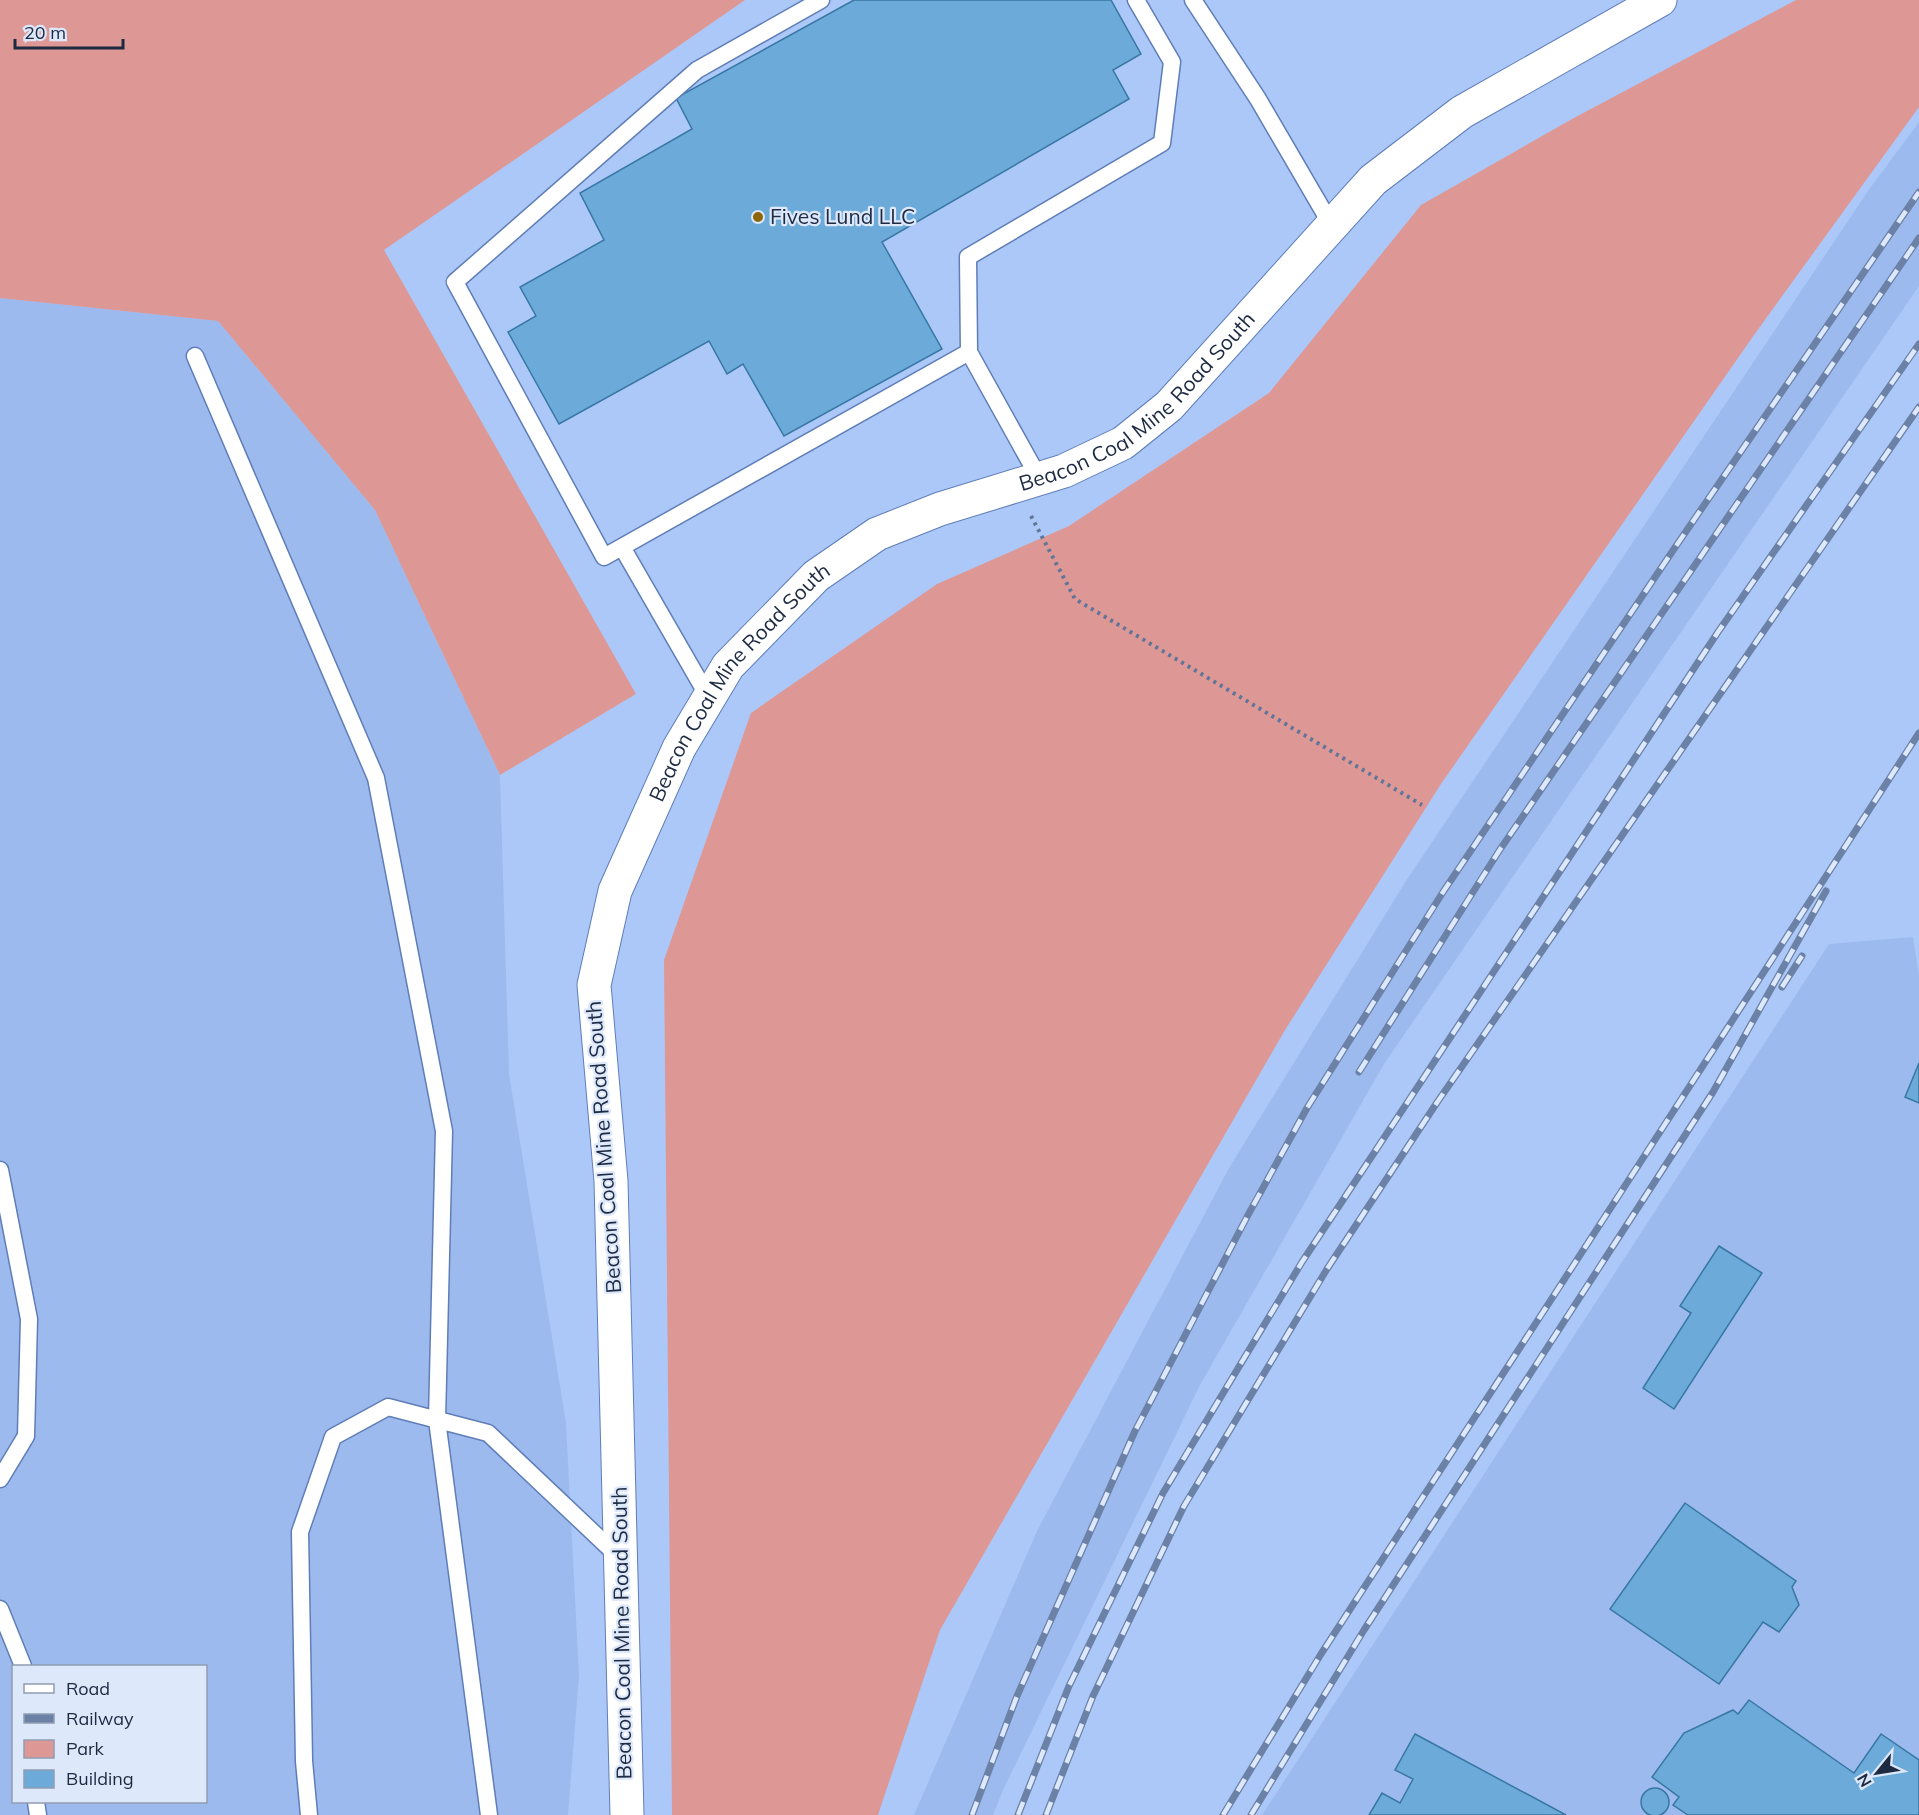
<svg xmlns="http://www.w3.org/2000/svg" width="1919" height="1815" font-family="Mulish,sans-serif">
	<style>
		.built { fill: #9dbaef; fill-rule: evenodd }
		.green { fill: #dd9895 }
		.building { fill: #6baad9; stroke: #3877a3; stroke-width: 1.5 }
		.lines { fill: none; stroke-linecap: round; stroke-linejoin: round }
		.service-casing { stroke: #5f7eb7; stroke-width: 19 }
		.minor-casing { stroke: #5f7eb7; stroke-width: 35 }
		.path { stroke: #617599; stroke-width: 4; stroke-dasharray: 3 4.5; stroke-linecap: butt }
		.service { stroke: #fff; stroke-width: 16 }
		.minor { stroke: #fff; stroke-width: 33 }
		.rail-casing { stroke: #6b81a6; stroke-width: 7 }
		.rail { stroke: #dde8fb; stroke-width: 4.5; stroke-dasharray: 14; stroke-linecap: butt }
		.poi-dot { fill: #8c6607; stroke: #dde8fb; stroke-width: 2 }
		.labels { text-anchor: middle; stroke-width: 4.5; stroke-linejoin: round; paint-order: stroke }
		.poi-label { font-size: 21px; fill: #1d2a42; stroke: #dde8fb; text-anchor: start }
		.street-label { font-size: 21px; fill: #1d2a42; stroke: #dde8fb }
	</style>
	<rect width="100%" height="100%" fill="#acc8f9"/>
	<path class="built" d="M 1919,122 L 1919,286 L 1384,1064 L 1200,1385 L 1003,1790 L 993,1815 L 914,1815 L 1037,1531 L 1229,1168 L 1406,881 L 1868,191 Z
		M 0,298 L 218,321 L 375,510 L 500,775 L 509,1074 L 566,1423 L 579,1676 L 568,1815 L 0,1815 ZM 14,1666 L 206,1666 L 206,1802 L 14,1802 Z
		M 1913,937 L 1919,976 L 1919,1815 L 1262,1815 L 1829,944 Z"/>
	<path class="green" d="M 0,0 L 745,0 L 384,250 L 636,694 L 500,775 L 375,510 L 218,321 L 0,298 Z
		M 1796,0 L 1919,0 L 1919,107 L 1754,335 L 1441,784 L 1285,1030 L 940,1630 L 878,1815 L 672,1815 L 664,960 L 751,713 L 937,584 L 1069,526 L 1269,393 L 1421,205 L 1572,119 Z"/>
	<path class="building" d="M 854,0 L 1111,0 L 1141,54 L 1113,70 L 1129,99 L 882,242 L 942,349 L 784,436 L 743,364 L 727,374 L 709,341 L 559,424 L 508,332 L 536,316 L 520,287 L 604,240 L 580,193 L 692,129 L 676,98 Z
		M 1919,1063 L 1919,1103 L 1905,1097 Z
		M 1719,1246 L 1762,1273 L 1674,1409 L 1643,1388 L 1691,1313 L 1680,1306 Z
		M 1685,1503 L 1796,1581 L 1792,1587 L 1799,1605 L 1779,1632 L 1763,1622 L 1719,1684 L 1610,1609 Z
		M 1749,1700 L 1854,1773 L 1881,1734 L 1919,1760 L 1919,1815 L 1688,1815 L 1673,1805 L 1679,1797 L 1652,1777 L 1684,1733 L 1733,1710 L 1738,1714 Z
		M 1415,1734 L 1566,1815 L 1369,1815 L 1382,1793 L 1400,1803 L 1413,1779 L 1395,1770 Z
		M1641 1802a14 14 0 1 1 28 0a14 14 0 1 1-28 0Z"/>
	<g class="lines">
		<defs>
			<path id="service" d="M 821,0 L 697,70 L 455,282 L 604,557 L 969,352
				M 1193,0 L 1258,99 L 1332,226
				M 195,356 L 376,778 L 444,1131 L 437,1420 L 489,1815
				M 1039,478 L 969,352 L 968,257 L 1162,143 L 1172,62 L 1136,0
				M 622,547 L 709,698
				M 0,1170 L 29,1319 L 26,1436 L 0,1479
				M 0,1609 L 23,1666
				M 36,1802 L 38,1815
				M 309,1815 L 304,1761 L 300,1532 L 333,1437 L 388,1407 L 488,1433 L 620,1558"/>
			<g id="minor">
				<path id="s1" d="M 627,1815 L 611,1181 L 594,985 L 615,891 L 679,748 L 728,666 L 816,576 L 877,534 L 940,509 L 1064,471 L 1123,443 L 1169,406 L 1373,180 L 1462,112 L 1660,0"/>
			</g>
		</defs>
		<use href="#service" class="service-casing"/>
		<use href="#minor" class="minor-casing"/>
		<path class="path" d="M 1031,516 L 1075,599 L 1422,805"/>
		<use href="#service" class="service"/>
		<use href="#minor" class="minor"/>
		<defs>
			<path id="rail" d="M 1782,987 L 1802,956
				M 1359,1072 L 1499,851 L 1919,238
				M 972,1815 L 1017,1696 L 1135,1431 L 1248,1215 L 1307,1108 L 1443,892 L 1676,546 L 1919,192
				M 1018,1815 L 1069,1686 L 1163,1493 L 1302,1262 L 1718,632 L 1919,344
				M 1046,1815 L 1093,1696 L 1184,1506 L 1327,1269 L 1438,1101 L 1919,407
				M 1223,1815 L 1321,1654 L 1919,733
				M 1251,1815 L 1364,1630 L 1713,1092 L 1826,891"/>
		</defs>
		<use href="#rail" class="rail-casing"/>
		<use href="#rail" class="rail"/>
	</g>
	<circle class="poi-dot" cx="758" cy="217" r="6"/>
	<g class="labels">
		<g class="poi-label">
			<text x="770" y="224">Fives Lund LLC</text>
		</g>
		<g class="street-label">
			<text dy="7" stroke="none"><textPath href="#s1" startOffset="1677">Beacon Coal Mine Road South</textPath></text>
			<text dy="7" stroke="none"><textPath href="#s1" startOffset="1173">Beacon Coal Mine Road South</textPath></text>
			<text transform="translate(604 1147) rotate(-94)" y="7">Beacon Coal Mine Road South</text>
			<text transform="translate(622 1633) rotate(-91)" y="7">Beacon Coal Mine Road South</text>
		</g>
	</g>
	<rect x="12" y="1665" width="195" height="138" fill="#dde8fb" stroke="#909cb1" stroke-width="1.5"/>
	<rect x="24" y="1684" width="30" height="9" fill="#ffffff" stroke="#909cb1" stroke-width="1.5"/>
	<text x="66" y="1695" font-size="18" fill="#1d2a42">Road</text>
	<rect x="24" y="1714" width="30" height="9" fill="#6b81a6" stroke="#909cb1" stroke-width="1.5"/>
	<text x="66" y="1725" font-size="18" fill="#1d2a42">Railway</text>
	<rect x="24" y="1740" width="30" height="18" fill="#dd9895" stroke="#909cb1" stroke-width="1.5"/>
	<text x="66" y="1755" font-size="18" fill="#1d2a42">Park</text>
	<rect x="24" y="1770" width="30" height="18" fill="#6baad9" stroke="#909cb1" stroke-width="1.5"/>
	<text x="66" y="1785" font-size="18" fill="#1d2a42">Building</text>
	<g transform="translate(1877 1773) rotate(240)" stroke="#dde8fb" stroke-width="4.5" paint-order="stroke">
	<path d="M0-4.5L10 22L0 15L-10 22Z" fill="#1d2a42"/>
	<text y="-9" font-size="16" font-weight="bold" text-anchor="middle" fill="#1d2a42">N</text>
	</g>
	<path d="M15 39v9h108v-9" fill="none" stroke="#1d2a42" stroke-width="3"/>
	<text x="24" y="39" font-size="18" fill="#1d2a42" stroke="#dde8fb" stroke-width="4.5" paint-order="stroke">20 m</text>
</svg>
